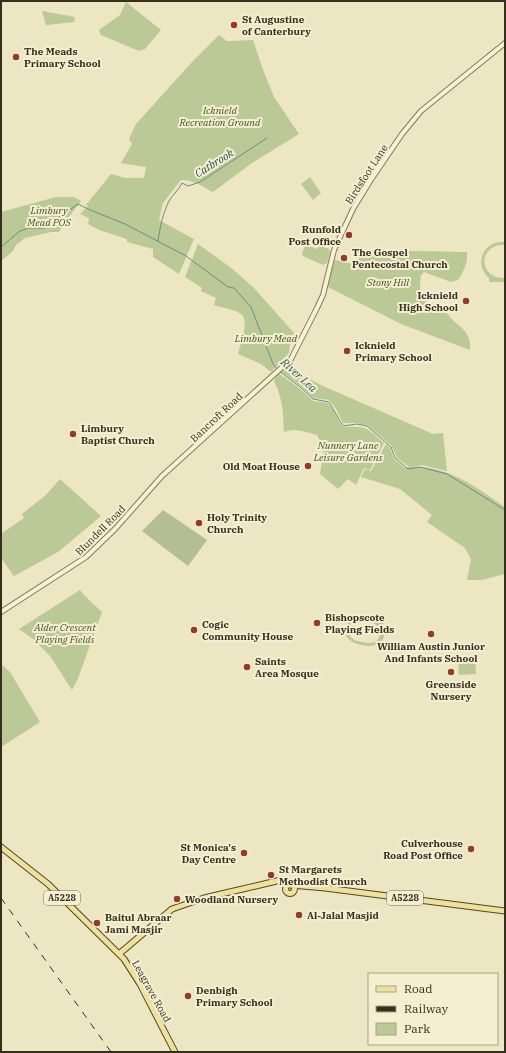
<svg xmlns="http://www.w3.org/2000/svg" width="506" height="1053" font-family="'IBM Plex Serif',serif">
	<style>
		.green { fill: #bbc996; fill-rule: evenodd }
		.cemetery { fill: #b3be95 }
		.lines { fill: none; stroke-linecap: round; stroke-linejoin: round }
		.stream { stroke: #6c8c89; stroke-width: 1 }
		.minor-casing { stroke: #85785a; stroke-width: 6 }
		.major-casing { stroke: #53452e; stroke-width: 7 }
		.minor { stroke: #f7f2d5; stroke-width: 4 }
		.major { stroke: #eee19b; stroke-width: 5 }
		.rail { stroke: #352d1e; stroke-width: 1; stroke-dasharray: 7 7; stroke-linecap: butt }
		.poi-dot { fill: #923b2c; stroke: #f4efd1; stroke-width: 1.5 }
		.labels { text-anchor: middle; stroke-width: 4; stroke-linejoin: round; paint-order: stroke }
		.shield { fill: #f4efd1; stroke: #6e6754; stroke-width: 1 }
		.shield-label { font-size: 9px; font-weight: bold; fill: #352d1e }
		.poi-label { font-size: 10px; font-weight: bold; fill: #352d1e; stroke: #f4efd1; text-anchor: start }
		.park-label { font-size: 10px; font-style: italic; fill: #3f5125; stroke: #f4efd1 }
		.street-label { font-size: 10px; fill: #352d1e; stroke: #f4efd1 }
		.water-label { font-size: 11px; font-style: italic; fill: #2d5155; stroke: #f4efd1 }
	</style>
	<rect width="100%" height="100%" fill="#ece6c2"/>
	<path class="green" d="M 126,2 L 161,30 L 145,49 L 139,51 L 101,35 L 99,30 L 120,15 Z
		M 42,11 L 75,17 L 74,22 L 46,25 Z
		M 219,35 L 227,41 L 253,40 L 262,67 L 274,97 L 299,134 L 252,163 L 213,192 C 200,186 196,180 181,180 L 163,203 L 159,220 L 194,239 L 179,274 L 153,257 L 153,249 L 127,242 L 127,239 L 99,230 L 88,224 L 89,218 L 80,214 L 88,206 L 86,205 L 111,174 L 125,178 L 144,178 L 146,167 L 121,163 L 132,144 L 129,139 L 136,124 L 192,62 Z
		M 310,177 L 321,193 L 313,200 L 301,184 Z
		M 56,197 L 74,197 L 81,201 L 68,218 L 59,232 L 51,232 L 25,238 L 16,245 L 13,251 L 1,261 L 1,212 Z
		M 498,242 L 505,242 L 505,245 C 479,243 476,278 505,278 L 505,282 L 489,282 L 489,278 C 475,266 481,246 498,242 Z
		M 198,244 L 230,267 L 253,287 L 295,334 L 290,343 L 289,353 L 271,372 L 261,364 L 238,354 C 240,345 250,320 241,314 C 234,309 222,308 214,305 L 216,298 L 201,291 L 202,288 L 185,277 Z
		M 306,244 L 316,249 L 320,246 L 329,249 L 330,253 L 327,263 L 323,265 L 303,256 L 302,253 Z
		M 361,250 L 467,252 C 468,263 464,271 458,280 L 451,282 L 424,272 L 421,275 C 420,282 419,290 422,297 C 427,305 438,308 446,313 C 449,315 451,319 455,322 C 465,330 471,336 470,350 L 401,324 L 328,287 L 330,273 L 335,260 L 357,265 Z
		M 284,370 L 292,370 L 323,386 L 433,434 L 443,433 L 447,471 L 422,465 L 413,467 C 447,465 478,488 505,507 L 505,574 L 482,580 L 467,580 L 471,559 L 465,548 L 427,522 L 432,515 L 400,489 L 361,477 L 365,469 L 371,471 L 386,444 L 390,448 L 394,459 L 405,468 L 409,467 L 397,458 L 392,446 L 367,425 L 356,423 L 343,423 L 336,409 L 329,400 L 313,398 L 297,383 L 281,372 Z
		M 278,373 L 298,387 L 313,401 L 328,403 L 334,411 L 342,427 C 367,426 366,427 384,443 L 370,470 L 364,468 L 356,485 L 348,479 L 338,489 L 320,474 L 324,448 L 317,435 C 306,432 295,427 284,432 C 283,410 283,400 274,381 Z
		M 60,479 L 101,516 L 58,552 L 14,576 L 1,558 L 1,534 L 24,518 L 22,514 L 46,495 Z
		M 80,590 C 87,599 94,604 102,612 L 77,681 L 72,690 L 50,656 L 33,639 L 19,629 Z
		M 350,615 L 384,622 L 383,625 L 382,625 C 398,661 322,645 352,619 L 349,618 ZM 360,620 C 369,622 380,622 380,634 C 378,644 371,644 362,642 C 359,641 355,641 353,639 C 343,632 351,621 360,620 Z
		M 458,656 L 475,656 L 476,674 L 459,675 Z
		M 1,664 L 10,672 L 40,722 L 1,747 Z"/>
	<path class="cemetery" d="M 163,510 L 207,540 L 188,566 L 142,531 Z"/>
	<g class="lines">
		<path class="stream" d="M 158,241 C 160,227 163,213 169,201 C 173,194 179,190 182,183 L 188,186 L 200,182 L 267,138
			M 1,247 L 20,231 L 29,228 L 44,228 L 78,204 L 88,209 L 125,224 L 186,256 L 228,287 L 234,288 L 251,307 L 273,364 L 277,369
			M 279,371 L 299,386 L 313,399 L 329,402 L 343,426 L 357,424 L 367,426 L 391,447 L 395,458 L 408,469 L 420,467 L 447,474 L 505,510"/>
		<defs>
			<path id="minor" d="M 1,612 L 86,557 L 115,529 L 162,476 L 280,369 L 290,361 L 317,308 L 323,295 L 334,250 L 353,209 L 372,178 L 402,134 L 421,111 L 505,43"/>
			<path id="major" d="M 1,847 L 48,884 L 124,959 L 140,984 L 175,1052
				M285.5 889a4.5 4.5 0 1 1 9 0a4.5 4.5 0 1 1-9 0Z
				M 291,885 L 325,888 L 505,911
				M 119,954 L 172,909 L 204,898 L 281,880 L 290,885"/>
		</defs>
		<use href="#minor" class="minor-casing"/>
		<use href="#major" class="major-casing"/>
		<use href="#minor" class="minor"/>
		<use href="#major" class="major"/>
		<path class="rail" d="M 1,898 L 111,1052"/>
	</g>
	<g class="poi-dot">
		<circle cx="234" cy="25" r="4"/>
		<circle cx="16" cy="57" r="4"/>
		<circle cx="349" cy="235" r="4"/>
		<circle cx="344" cy="258" r="4"/>
		<circle cx="466" cy="301" r="4"/>
		<circle cx="347" cy="351" r="4"/>
		<circle cx="73" cy="434" r="4"/>
		<circle cx="308" cy="466" r="4"/>
		<circle cx="199" cy="523" r="4"/>
		<circle cx="317" cy="623" r="4"/>
		<circle cx="194" cy="630" r="4"/>
		<circle cx="431" cy="634" r="4"/>
		<circle cx="247" cy="667" r="4"/>
		<circle cx="451" cy="672" r="4"/>
		<circle cx="471" cy="849" r="4"/>
		<circle cx="244" cy="853" r="4"/>
		<circle cx="271" cy="875" r="4"/>
		<circle cx="177" cy="899" r="4"/>
		<circle cx="299" cy="915" r="4"/>
		<circle cx="97" cy="923" r="4"/>
		<circle cx="188" cy="996" r="4"/>
	</g>
	<g class="labels">
		<g class="shield">
			<rect x="44" y="891" width="36" height="14" rx="3"/>
			<rect x="387" y="891" width="36" height="14" rx="3"/>
		</g>
		<g class="shield-label">
			<text x="62" y="901">A5228</text>
			<text x="405" y="901">A5228</text>
		</g>
		<g class="poi-label">
			<text x="242" y="23">St Augustine<tspan x="242" dy="12">of Canterbury</tspan></text>
			<text x="24" y="55">The Meads<tspan x="24" dy="12">Primary School</tspan></text>
			<text x="341" y="233" text-anchor="end">Runfold<tspan x="341" dy="12">Post Office</tspan></text>
			<text x="352" y="256">The Gospel<tspan x="352" dy="12">Pentecostal Church</tspan></text>
			<text x="458" y="299" text-anchor="end">Icknield<tspan x="458" dy="12">High School</tspan></text>
			<text x="355" y="349">Icknield<tspan x="355" dy="12">Primary School</tspan></text>
			<text x="81" y="432">Limbury<tspan x="81" dy="12">Baptist Church</tspan></text>
			<text x="300" y="470" text-anchor="end">Old Moat House</text>
			<text x="207" y="521">Holy Trinity<tspan x="207" dy="12">Church</tspan></text>
			<text x="325" y="621">Bishopscote<tspan x="325" dy="12">Playing Fields</tspan></text>
			<text x="202" y="628">Cogic<tspan x="202" dy="12">Community House</tspan></text>
			<text x="431" y="650" text-anchor="middle">William Austin Junior<tspan x="431" dy="12">And Infants School</tspan></text>
			<text x="255" y="665">Saints<tspan x="255" dy="12">Area Mosque</tspan></text>
			<text x="451" y="688" text-anchor="middle">Greenside<tspan x="451" dy="12">Nursery</tspan></text>
			<text x="463" y="847" text-anchor="end">Culverhouse<tspan x="463" dy="12">Road Post Office</tspan></text>
			<text x="236" y="851" text-anchor="end">St Monica's<tspan x="236" dy="12">Day Centre</tspan></text>
			<text x="279" y="873">St Margarets<tspan x="279" dy="12">Methodist Church</tspan></text>
			<text x="185" y="903">Woodland Nursery</text>
			<text x="307" y="919">Al-Jalal Masjid</text>
			<text x="105" y="921">Baitul Abraar<tspan x="105" dy="12">Jami Masjir</tspan></text>
			<text x="196" y="994">Denbigh<tspan x="196" dy="12">Primary School</tspan></text>
		</g>
		<g class="park-label">
			<text x="220" y="114">Icknield<tspan x="220" dy="12">Recreation Ground</tspan></text>
			<text x="49" y="214">Limbury<tspan x="49" dy="12">Mead POS</tspan></text>
			<text x="388" y="286">Stony Hill</text>
			<text x="266" y="342">Limbury Mead</text>
			<text x="348" y="449">Nunnery Lane<tspan x="348" dy="12">Leisure Gardens</tspan></text>
			<text x="65" y="631">Alder Crescent<tspan x="65" dy="12">Playing Fields</tspan></text>
		</g>
		<g class="street-label">
			<text transform="translate(366 174) rotate(-57)" y="4">Birdsfoot Lane</text>
			<text transform="translate(216 417) rotate(-43)" y="4">Bancroft Road</text>
			<text transform="translate(100 530) rotate(-45)" y="4">Blundell Road</text>
			<text transform="translate(152 991) rotate(61)" y="4">Leagrave Road</text>
		</g>
		<g class="water-label">
			<text transform="translate(214 163) rotate(-32)" y="4">Catbrook</text>
			<text transform="translate(299 375) rotate(42)" y="4">River Lea</text>
		</g>
	</g>
	<rect width="506" height="1053" fill="none" stroke="#352d1e" stroke-width="4"/>
	<rect x="368" y="973" width="130" height="72" fill="#f4efd1" stroke="#a8a189"/>
	<rect x="376" y="986" width="20" height="6" fill="#eee19b" stroke="#a8a189"/>
	<text x="404" y="993" font-size="12" fill="#352d1e">Road</text>
	<rect x="376" y="1006" width="20" height="6" fill="#352d1e" stroke="#a8a189"/>
	<text x="404" y="1013" font-size="12" fill="#352d1e">Railway</text>
	<rect x="376" y="1023" width="20" height="12" fill="#bbc996" stroke="#a8a189"/>
	<text x="404" y="1033" font-size="12" fill="#352d1e">Park</text>
</svg>
